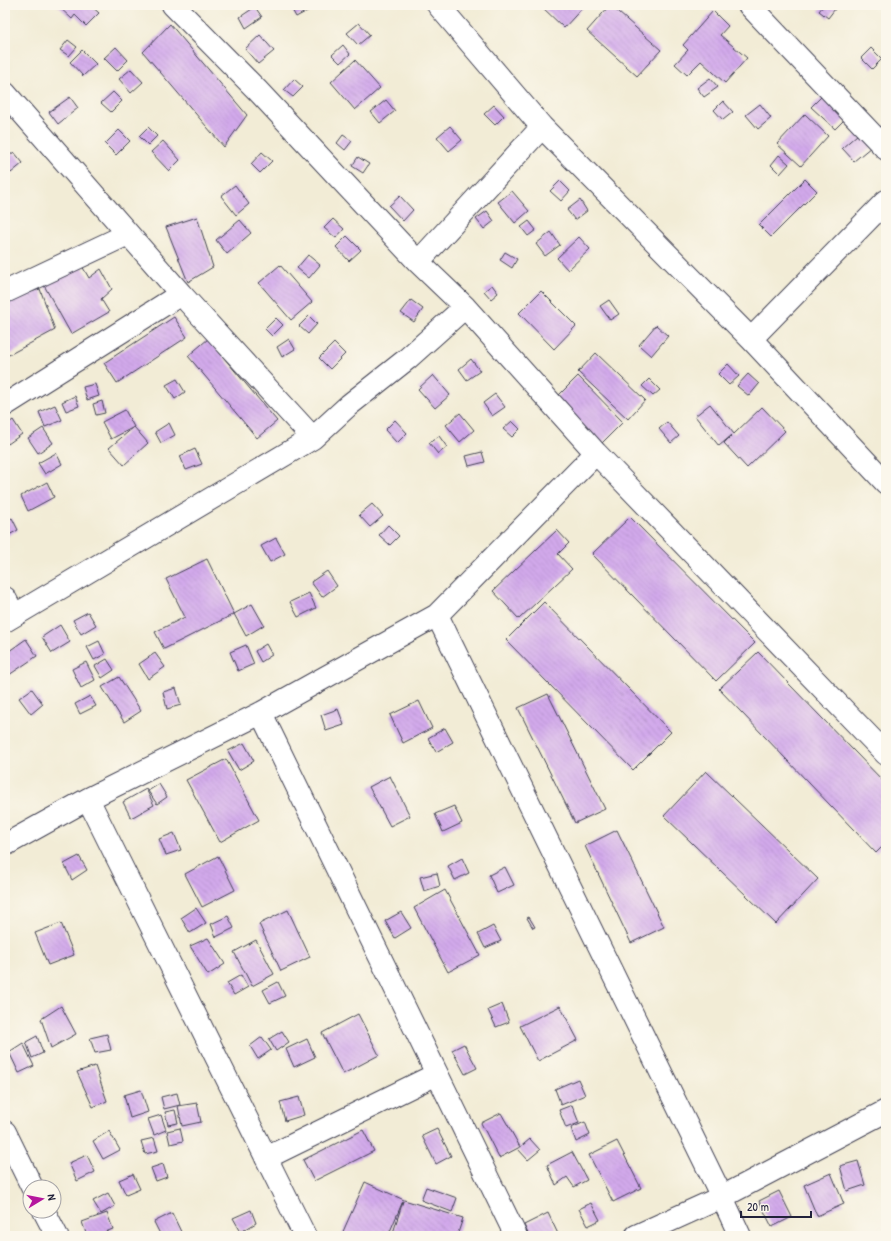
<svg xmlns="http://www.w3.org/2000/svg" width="891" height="1241" font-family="'Patrick Hand',sans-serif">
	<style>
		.building { fill: url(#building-back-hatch) }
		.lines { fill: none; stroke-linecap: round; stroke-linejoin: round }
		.minor-casing { stroke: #414052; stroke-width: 24 }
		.tertiary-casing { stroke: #414052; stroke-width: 24 }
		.minor { stroke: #fff; stroke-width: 22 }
		.tertiary { stroke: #fff; stroke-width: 22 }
	</style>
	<defs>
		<pattern id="building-back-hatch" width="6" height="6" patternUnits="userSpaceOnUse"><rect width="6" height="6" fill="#d2a9eb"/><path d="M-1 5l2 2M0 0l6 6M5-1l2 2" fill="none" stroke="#b491ca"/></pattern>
	</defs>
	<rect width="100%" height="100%" fill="#fbf7ec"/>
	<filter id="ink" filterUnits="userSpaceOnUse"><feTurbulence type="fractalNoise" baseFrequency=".025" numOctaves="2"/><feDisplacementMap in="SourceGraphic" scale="8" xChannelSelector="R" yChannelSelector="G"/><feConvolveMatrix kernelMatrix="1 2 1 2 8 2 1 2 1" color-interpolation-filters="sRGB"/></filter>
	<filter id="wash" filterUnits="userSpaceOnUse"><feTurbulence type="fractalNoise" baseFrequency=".012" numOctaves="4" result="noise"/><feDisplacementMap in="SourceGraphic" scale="16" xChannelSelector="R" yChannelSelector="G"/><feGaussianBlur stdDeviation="0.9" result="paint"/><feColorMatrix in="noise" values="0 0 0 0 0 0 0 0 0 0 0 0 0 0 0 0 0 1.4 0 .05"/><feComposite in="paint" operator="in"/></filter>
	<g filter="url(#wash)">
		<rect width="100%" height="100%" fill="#f2ecd6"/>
		<g id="blocks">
			<path class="building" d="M 57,5 L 90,5 L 99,13 L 86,26 L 75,15 L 72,19 Z
				M 293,5 L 307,5 L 309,10 L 296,17 L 290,6 Z
				M 540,5 L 585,5 L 564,28 Z
				M 610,5 L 661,50 L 637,76 L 587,31 Z
				M 824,5 L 838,5 L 828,18 L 819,11 Z
				M 255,7 L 262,17 L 246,28 L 240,17 Z
				M 713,11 L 728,26 L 720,35 L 747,58 L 725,83 L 701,61 L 687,75 L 675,64 L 688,50 L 683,45 Z
				M 359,23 L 370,35 L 358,45 L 347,33 Z
				M 170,24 L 247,115 L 224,147 L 143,52 Z
				M 260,35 L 274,51 L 258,64 L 245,49 Z
				M 68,40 L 77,47 L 69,56 L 60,50 Z
				M 343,45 L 350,54 L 340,63 L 332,55 Z
				M 116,47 L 128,60 L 117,71 L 104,58 Z
				M 871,48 L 882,59 L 872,69 L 861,58 Z
				M 82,50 L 96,64 L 83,76 L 70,62 Z
				M 355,60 L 380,88 L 355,110 L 331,82 Z
				M 131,69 L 143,82 L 131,93 L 119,79 Z
				M 710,78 L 718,87 L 704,97 L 697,88 Z
				M 294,79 L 303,87 L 293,97 L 284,90 Z
				M 113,92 L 122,101 L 111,112 L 101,103 Z
				M 826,92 L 849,115 L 835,129 L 811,107 Z
				M 70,97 L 78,108 L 58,124 L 49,112 Z
				M 386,100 L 395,111 L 380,123 L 371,112 Z
				M 723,101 L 733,112 L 723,120 L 714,110 Z
				M 760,104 L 771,118 L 758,129 L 746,115 Z
				M 494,105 L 504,116 L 495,125 L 484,114 Z
				M 805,114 L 828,136 L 801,166 L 777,144 Z
				M 450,126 L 462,140 L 449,151 L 437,137 Z
				M 148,127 L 157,136 L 148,145 L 139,136 Z
				M 865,128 L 877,142 L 854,161 L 842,148 Z
				M 119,130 L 130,141 L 116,155 L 105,144 Z
				M 343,135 L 352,141 L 345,150 L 337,143 Z
				M 163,141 L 180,160 L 169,171 L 151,152 Z
				M 14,152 L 23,163 L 11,173 L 5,166 L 5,159 Z
				M 262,152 L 272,161 L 260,173 L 251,164 Z
				M 779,155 L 789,164 L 780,174 L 771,165 Z
				M 358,157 L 369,164 L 363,173 L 352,166 Z
				M 805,179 L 817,191 L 771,237 L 759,225 Z
				M 560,181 L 570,191 L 561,201 L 550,191 Z
				M 235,185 L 249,204 L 236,215 L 221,196 Z
				M 512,191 L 529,211 L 515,223 L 498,202 Z
				M 400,196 L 413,210 L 403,221 L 389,206 Z
				M 580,200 L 587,211 L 575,220 L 567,210 Z
				M 487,211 L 494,221 L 484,229 L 476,219 Z
				M 197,217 L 213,267 L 188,282 L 166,227 Z
				M 333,219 L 344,229 L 336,238 L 324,228 Z
				M 240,220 L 251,233 L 227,254 L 216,240 Z
				M 529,221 L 536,230 L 528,236 L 521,227 Z
				M 551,232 L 560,245 L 545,256 L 536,244 Z
				M 347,236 L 361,250 L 349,261 L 336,247 Z
				M 579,237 L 590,249 L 568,270 L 557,258 Z
				M 505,252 L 517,259 L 512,268 L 500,260 Z
				M 308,255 L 320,265 L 309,278 L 297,268 Z
				M 78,259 L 89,278 L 101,269 L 112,289 L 101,299 L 109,312 L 71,334 L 41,280 Z
				M 280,265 L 312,302 L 291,320 L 259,283 Z
				M 492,285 L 498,293 L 491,299 L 484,291 Z
				M 40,289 L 55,330 L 5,357 L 5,301 Z
				M 541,291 L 576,326 L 554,349 L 519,313 Z
				M 411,300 L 423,309 L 414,322 L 401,313 Z
				M 609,300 L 619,314 L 610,320 L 600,306 Z
				M 309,316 L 317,324 L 308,334 L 299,326 Z
				M 174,317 L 187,337 L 117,383 L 104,363 Z
				M 276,318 L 283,325 L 272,336 L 265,329 Z
				M 656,325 L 668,336 L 651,356 L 639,345 Z
				M 208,339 L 277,421 L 257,438 L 188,356 Z
				M 289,339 L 295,349 L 282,357 L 277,347 Z
				M 334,343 L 345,354 L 330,369 L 319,358 Z
				M 596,353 L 645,400 L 628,419 L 578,372 Z
				M 471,359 L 480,371 L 467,380 L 459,369 Z
				M 728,364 L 739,376 L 729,385 L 718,374 Z
				M 748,374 L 759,384 L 749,396 L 737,386 Z
				M 433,375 L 450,395 L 435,408 L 418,389 Z
				M 578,376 L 623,422 L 601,444 L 555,399 Z
				M 177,379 L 185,392 L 175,399 L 166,385 Z
				M 649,379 L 660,390 L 653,396 L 642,386 Z
				M 95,384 L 99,396 L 87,400 L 83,387 Z
				M 495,394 L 505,407 L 492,416 L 483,403 Z
				M 75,396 L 79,406 L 66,411 L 62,402 Z
				M 102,401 L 105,413 L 96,415 L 93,404 Z
				M 710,404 L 734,434 L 762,407 L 785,431 L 747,468 L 724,443 L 732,435 L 719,446 L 695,416 Z
				M 55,405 L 62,420 L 45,427 L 39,412 Z
				M 125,410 L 134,427 L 111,439 L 102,422 Z
				M 460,413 L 474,430 L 460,442 L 446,425 Z
				M 13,420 L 22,434 L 8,444 L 5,439 L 5,426 Z
				M 395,420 L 407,433 L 397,443 L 385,430 Z
				M 512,421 L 520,429 L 512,437 L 503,429 Z
				M 667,422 L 679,436 L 671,443 L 659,429 Z
				M 169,423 L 175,435 L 161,443 L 155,432 Z
				M 134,427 L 148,443 L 124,465 L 109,448 Z
				M 43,428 L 53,443 L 38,453 L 28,438 Z
				M 439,436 L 447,447 L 438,454 L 429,443 Z
				M 195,449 L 202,464 L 186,470 L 180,456 Z
				M 482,452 L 485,462 L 469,466 L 466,456 Z
				M 56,453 L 62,464 L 45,474 L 38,463 Z
				M 47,482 L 54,497 L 28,511 L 21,496 Z
				M 372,504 L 383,516 L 370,527 L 359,515 Z
				M 630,517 L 755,643 L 716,681 L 592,554 Z
				M 12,518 L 18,530 L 7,536 L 5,531 L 5,522 Z
				M 388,525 L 399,536 L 390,545 L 379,535 Z
				M 557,530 L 569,543 L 558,554 L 572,569 L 519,619 L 493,591 Z
				M 276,538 L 285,554 L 270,562 L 261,546 Z
				M 207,559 L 234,614 L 164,649 L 155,632 L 185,617 L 166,579 Z
				M 327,571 L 337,586 L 322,597 L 311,582 Z
				M 309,593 L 316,608 L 298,617 L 290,602 Z
				M 544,602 L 671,732 L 633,770 L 506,640 Z
				M 252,604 L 264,625 L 246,636 L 234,614 Z
				M 88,612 L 96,625 L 81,634 L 73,620 Z
				M 60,625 L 70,642 L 52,653 L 42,637 Z
				M 26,639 L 37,656 L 9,675 L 5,669 L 5,654 Z
				M 99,641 L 105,654 L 94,660 L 87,647 Z
				M 266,644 L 272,655 L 261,662 L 255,651 Z
				M 246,645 L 254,664 L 238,671 L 230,652 Z
				M 758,652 L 886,784 L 886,843 L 876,853 L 719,689 Z
				M 155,653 L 165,667 L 148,679 L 139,664 Z
				M 107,659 L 114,670 L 102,678 L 95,666 Z
				M 86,662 L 95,680 L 81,688 L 72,669 Z
				M 119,677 L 141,711 L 124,722 L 102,687 Z
				M 176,688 L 181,705 L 167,709 L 163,692 Z
				M 32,689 L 43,704 L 31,714 L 19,698 Z
				M 548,694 L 605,809 L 575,823 L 518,708 Z
				M 90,696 L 96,706 L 80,714 L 75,704 Z
				M 419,701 L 432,728 L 403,743 L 390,715 Z
				M 338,709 L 344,725 L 326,731 L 321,715 Z
				M 445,728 L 453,742 L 436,752 L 428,738 Z
				M 244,743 L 254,761 L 239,770 L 228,751 Z
				M 226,759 L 259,820 L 220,842 L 186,780 Z
				M 706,771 L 818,879 L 776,924 L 664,816 Z
				M 390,776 L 410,816 L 390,826 L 369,787 Z
				M 159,784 L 167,797 L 157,804 L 148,791 Z
				M 146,789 L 154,805 L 131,818 L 123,802 Z
				M 454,806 L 462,823 L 443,832 L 435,814 Z
				M 617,830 L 664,927 L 631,943 L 585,846 Z
				M 174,833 L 181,850 L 166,855 L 159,839 Z
				M 79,856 L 87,870 L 72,880 L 64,864 Z
				M 218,856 L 235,890 L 202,907 L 185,874 Z
				M 462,858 L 469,873 L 455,880 L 448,866 Z
				M 505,867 L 514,885 L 497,893 L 489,875 Z
				M 437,873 L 440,886 L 424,891 L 420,877 Z
				M 445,890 L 480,955 L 448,972 L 414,908 Z
				M 196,908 L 206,923 L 190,933 L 181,918 Z
				M 288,910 L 310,957 L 281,971 L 259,924 Z
				M 401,912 L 411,928 L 395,938 L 385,921 Z
				M 228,916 L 234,928 L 216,937 L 211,924 Z
				M 529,917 L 535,927 L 533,928 L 527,918 Z
				M 61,923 L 74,955 L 48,965 L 35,933 Z
				M 493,926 L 501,941 L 485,948 L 478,934 Z
				M 208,938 L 225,964 L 208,975 L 190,946 Z
				M 256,940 L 274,974 L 252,986 L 234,952 Z
				M 241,975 L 248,987 L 234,995 L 227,983 Z
				M 278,982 L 285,996 L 270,1003 L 263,990 Z
				M 502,1004 L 509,1022 L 496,1027 L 488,1010 Z
				M 61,1006 L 76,1034 L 51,1048 L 41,1019 Z
				M 560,1006 L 578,1040 L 538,1061 L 520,1026 Z
				M 358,1014 L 379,1055 L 343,1074 L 322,1033 Z
				M 282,1031 L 289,1042 L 276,1051 L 269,1039 Z
				M 107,1034 L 111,1050 L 95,1053 L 90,1038 Z
				M 37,1036 L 43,1053 L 32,1058 L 26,1042 Z
				M 262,1037 L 271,1050 L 258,1059 L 250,1046 Z
				M 307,1039 L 315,1057 L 294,1067 L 286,1049 Z
				M 23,1043 L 34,1066 L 19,1073 L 9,1052 Z
				M 464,1044 L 477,1068 L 465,1074 L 452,1050 Z
				M 95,1066 L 107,1101 L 93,1107 L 77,1072 Z
				M 578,1079 L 585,1095 L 561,1105 L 555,1089 Z
				M 141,1090 L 148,1112 L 130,1118 L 124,1095 Z
				M 177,1093 L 180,1105 L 164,1109 L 161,1097 Z
				M 299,1097 L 304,1115 L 285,1121 L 280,1102 Z
				M 197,1103 L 201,1122 L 182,1126 L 178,1106 Z
				M 572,1105 L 579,1123 L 566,1128 L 559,1110 Z
				M 175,1110 L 178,1123 L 168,1125 L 165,1112 Z
				M 501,1113 L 520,1147 L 499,1158 L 481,1123 Z
				M 161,1115 L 166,1130 L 154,1135 L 148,1119 Z
				M 585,1122 L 590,1135 L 576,1142 L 571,1128 Z
				M 180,1128 L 183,1141 L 170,1144 L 167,1131 Z
				M 437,1129 L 451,1156 L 436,1164 L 422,1136 Z
				M 363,1130 L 374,1151 L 314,1181 L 303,1160 Z
				M 109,1131 L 120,1150 L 103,1159 L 93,1141 Z
				M 154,1138 L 158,1151 L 145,1154 L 141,1141 Z
				M 530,1139 L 540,1150 L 528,1160 L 518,1149 Z
				M 617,1141 L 641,1188 L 613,1202 L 589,1155 Z
				M 572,1152 L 587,1180 L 574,1187 L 567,1177 L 556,1185 L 547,1165 Z
				M 87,1155 L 95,1172 L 77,1181 L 69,1163 Z
				M 858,1161 L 865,1185 L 847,1191 L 840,1166 Z
				M 163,1164 L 167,1177 L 156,1181 L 151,1168 Z
				M 831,1173 L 844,1204 L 817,1216 L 804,1185 Z
				M 133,1174 L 140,1189 L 126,1195 L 119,1180 Z
				M 365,1182 L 404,1200 L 463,1218 L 457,1236 L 392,1236 L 403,1201 L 388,1236 L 341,1236 Z
				M 426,1187 L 457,1198 L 452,1212 L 421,1200 Z
				M 779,1191 L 792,1217 L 772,1227 L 759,1201 Z
				M 108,1193 L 115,1206 L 101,1214 L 93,1201 Z
				M 591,1203 L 600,1220 L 588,1226 L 579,1209 Z
				M 251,1210 L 256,1223 L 241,1232 L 233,1218 Z
				M 107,1213 L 113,1229 L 95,1236 L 87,1236 L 82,1222 Z
				M 172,1213 L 183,1236 L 161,1236 L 154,1222 Z
				M 548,1213 L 559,1236 L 529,1236 L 524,1225 Z"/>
		</g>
	</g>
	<g filter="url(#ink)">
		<use href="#blocks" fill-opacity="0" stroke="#414052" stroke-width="1"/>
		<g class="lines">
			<defs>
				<path id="minor" d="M 173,5 L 258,91 L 418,262 L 465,307 L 596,453 L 886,754
					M 438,5 L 542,127 L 751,339 L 886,483
					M 749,5 L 886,149
					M 5,93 L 181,294 L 313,438
					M 418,262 L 542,127
					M 5,292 L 128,234
					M 751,339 L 886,201
					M 5,405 L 181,294
					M 5,598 L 14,615
					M 437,615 L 722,1197 L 740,1236
					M 5,621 L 313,438 L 349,405 L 407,359 L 465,307
					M 261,713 L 516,1236
					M 88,799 L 305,1236
					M 5,845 L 88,799 L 261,713 L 437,615 L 596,453
					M 266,1158 L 437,1074
					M 636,1236 L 722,1197 L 886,1111"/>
				<path id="tertiary" d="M 5,1132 L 32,1187
					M 44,1211 L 57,1236"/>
			</defs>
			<use href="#minor" class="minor-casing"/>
			<use href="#tertiary" class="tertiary-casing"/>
			<use href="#minor" class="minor"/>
			<use href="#tertiary" class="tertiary"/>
		</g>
	</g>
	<rect width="891" height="1241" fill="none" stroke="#fbf7ec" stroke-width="20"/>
	<g transform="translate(42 1199) rotate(80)"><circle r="19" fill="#fbf7ec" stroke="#a4a2a5"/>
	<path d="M0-3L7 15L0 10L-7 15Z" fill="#b5179e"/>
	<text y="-6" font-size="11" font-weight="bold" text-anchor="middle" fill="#22223b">N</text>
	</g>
	<path d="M741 1211v6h70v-6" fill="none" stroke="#22223b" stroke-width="2"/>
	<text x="747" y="1211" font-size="12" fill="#22223b" stroke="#fbf7ec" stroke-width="3" paint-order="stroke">20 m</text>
</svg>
